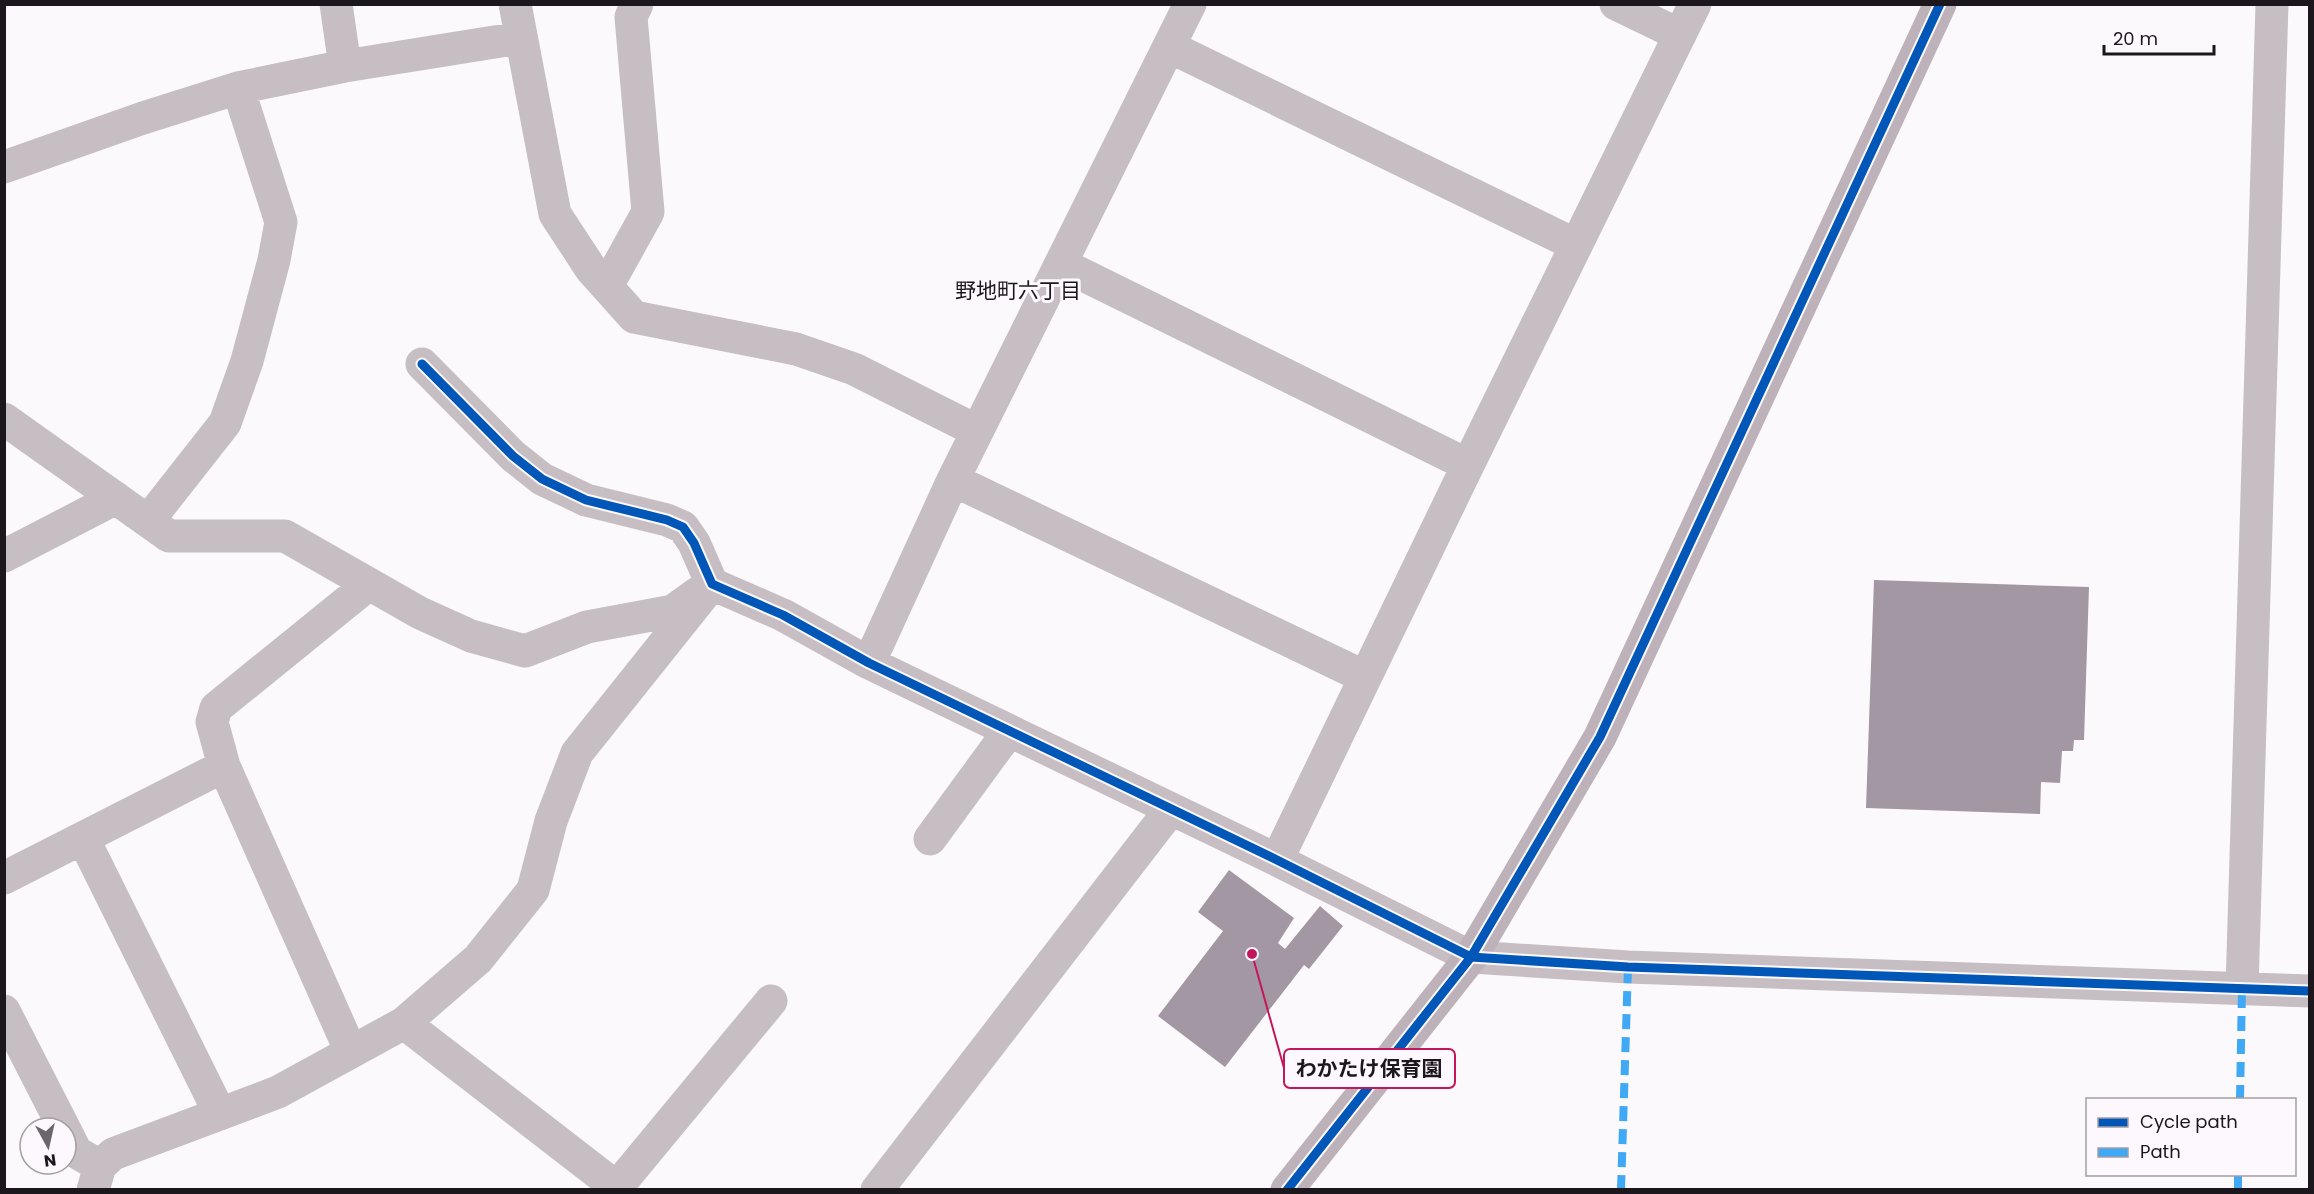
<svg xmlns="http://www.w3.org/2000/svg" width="2314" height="1194" font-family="Poppins,'Noto Sans JP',sans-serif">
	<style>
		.building { fill: #a297a2 }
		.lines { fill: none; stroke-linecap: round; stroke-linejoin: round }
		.street { stroke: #c7bec4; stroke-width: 33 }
		.secondary { stroke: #bdb2b9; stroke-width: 33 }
		.quiet { stroke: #3fa9f5; stroke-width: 8; stroke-dasharray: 15 8; stroke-linecap: butt }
		.cycleway-casing { stroke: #fdf8fd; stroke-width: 13 }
		.cycleway { stroke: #0057b8; stroke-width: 9 }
		.labels { text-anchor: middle; stroke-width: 6; stroke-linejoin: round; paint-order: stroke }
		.neighbourhood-label { font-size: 21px; fill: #1c171c; stroke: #fdf8fd }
		.leader { fill: none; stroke: #c2185b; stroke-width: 2 }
		.callout-dot { fill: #c2185b; stroke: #fdf8fd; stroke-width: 2 }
		.callout { fill: #fdf8fd; stroke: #c2185b; stroke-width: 2 }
		.callout-label { font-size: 21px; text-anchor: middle; font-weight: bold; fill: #1c171c }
	</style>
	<rect width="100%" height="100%" fill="#fcf9fc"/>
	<path class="building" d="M 1874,580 L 2089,587 L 2084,740 L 2074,740 L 2073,751 L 2062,751 L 2060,783 L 2041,782 L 2040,814 L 1866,808 Z
		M 1229,870 L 1294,918 L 1278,943 L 1285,949 L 1320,906 L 1343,926 L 1309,969 L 1304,965 L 1225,1067 L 1158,1016 L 1223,931 L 1198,912 Z"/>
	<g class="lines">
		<path class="street" d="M 336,4 L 345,66
			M 515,4 L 555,214 L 591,269 L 634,317 L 796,349 L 854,369 L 977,431
			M 1616,4 L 1680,35
			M 1170,47 L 1576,245
			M 4,167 L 143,118 L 238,88 L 345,66 L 519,38
			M 1061,264 L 1468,465
			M 607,286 L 648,212 L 631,17 L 637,4
			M 422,364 L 513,456 L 542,479 L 586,500 L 667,520 L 683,527 L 694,543 L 712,584 L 783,615 L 869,663 L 1277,860 L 1471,957 L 1628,967 L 2310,991
			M 4,419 L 169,536 L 285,536 L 420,613 L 471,636 L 525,651 L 587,627 L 673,611 L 698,593
			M 953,480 L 1365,677
			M 148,521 L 225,423 L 247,361 L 274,260 L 281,222 L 238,88
			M 4,556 L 116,498
			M 869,663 L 953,480 L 1190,4
			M 83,838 L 220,1114
			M 930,839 L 1009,731
			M 1277,860 L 1468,465 L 1695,4
			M 4,878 L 224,766
			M 2242,988 L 2272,4
			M 4,1011 L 64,1128
			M 404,1023 L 620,1190
			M 351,1052 L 224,766 L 212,722 L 216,708 L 369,584
			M 66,1132 L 76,1152 L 100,1166
			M 617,1187 L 771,1001
			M 93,1190 L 100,1166 L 113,1154 L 278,1092 L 404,1023 L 478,959 L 533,890 L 551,821 L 577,753 L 712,584
			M 877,1190 L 1171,809"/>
		<path class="secondary" d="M 1287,1190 L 1471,957 L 1600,737 L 1940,4"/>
		<path class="quiet" d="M 2240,1100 L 2242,988
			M 1621,1190 L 1628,967
			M 2238,1190 L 2238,1174"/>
		<defs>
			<path id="cycleway" d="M 422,364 L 513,456 L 542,479 L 586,500 L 667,520 L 683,527 L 694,543 L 712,584 L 783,615 L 869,663 L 1277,860 L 1471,957 L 1628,967 L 2310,991
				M 1287,1190 L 1471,957 L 1600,737 L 1940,4"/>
		</defs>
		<use href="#cycleway" class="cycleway-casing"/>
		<use href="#cycleway" class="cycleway"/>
	</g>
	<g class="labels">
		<g class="neighbourhood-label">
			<text x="1018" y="298">野地町六丁目</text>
		</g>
	</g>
	<path class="leader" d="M1252 954L1284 1068"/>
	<circle class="callout-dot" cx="1252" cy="954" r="6"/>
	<rect class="callout" x="1284" y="1049" width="171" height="39" rx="6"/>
	<g class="callout-label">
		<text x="1369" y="1076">わかたけ保育園</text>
	</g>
	<rect width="2314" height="1194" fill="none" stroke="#1c171c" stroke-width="12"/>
	<rect x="2086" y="1098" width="210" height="78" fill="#fdf8fd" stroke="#a39ea3" stroke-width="1.5"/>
	<rect x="2098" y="1118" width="30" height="9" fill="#0057b8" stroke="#a39ea3" stroke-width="1.5"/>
	<text x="2140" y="1128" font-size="18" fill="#1c171c">Cycle path</text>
	<rect x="2098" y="1148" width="30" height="9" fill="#3fa9f5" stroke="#a39ea3" stroke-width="1.5"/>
	<text x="2140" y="1158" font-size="18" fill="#1c171c">Path</text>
	<g transform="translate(48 1146) rotate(172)"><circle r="28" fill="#fdf8fd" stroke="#a39ea3" stroke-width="1.5"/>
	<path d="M0-4.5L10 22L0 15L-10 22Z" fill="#6a666a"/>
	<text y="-9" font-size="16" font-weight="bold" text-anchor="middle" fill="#1c171c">N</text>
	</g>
	<path d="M2104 45v9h110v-9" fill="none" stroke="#1c171c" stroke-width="3"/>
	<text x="2113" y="45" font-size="18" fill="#1c171c" stroke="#fdf8fd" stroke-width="4.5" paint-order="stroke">20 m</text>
</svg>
